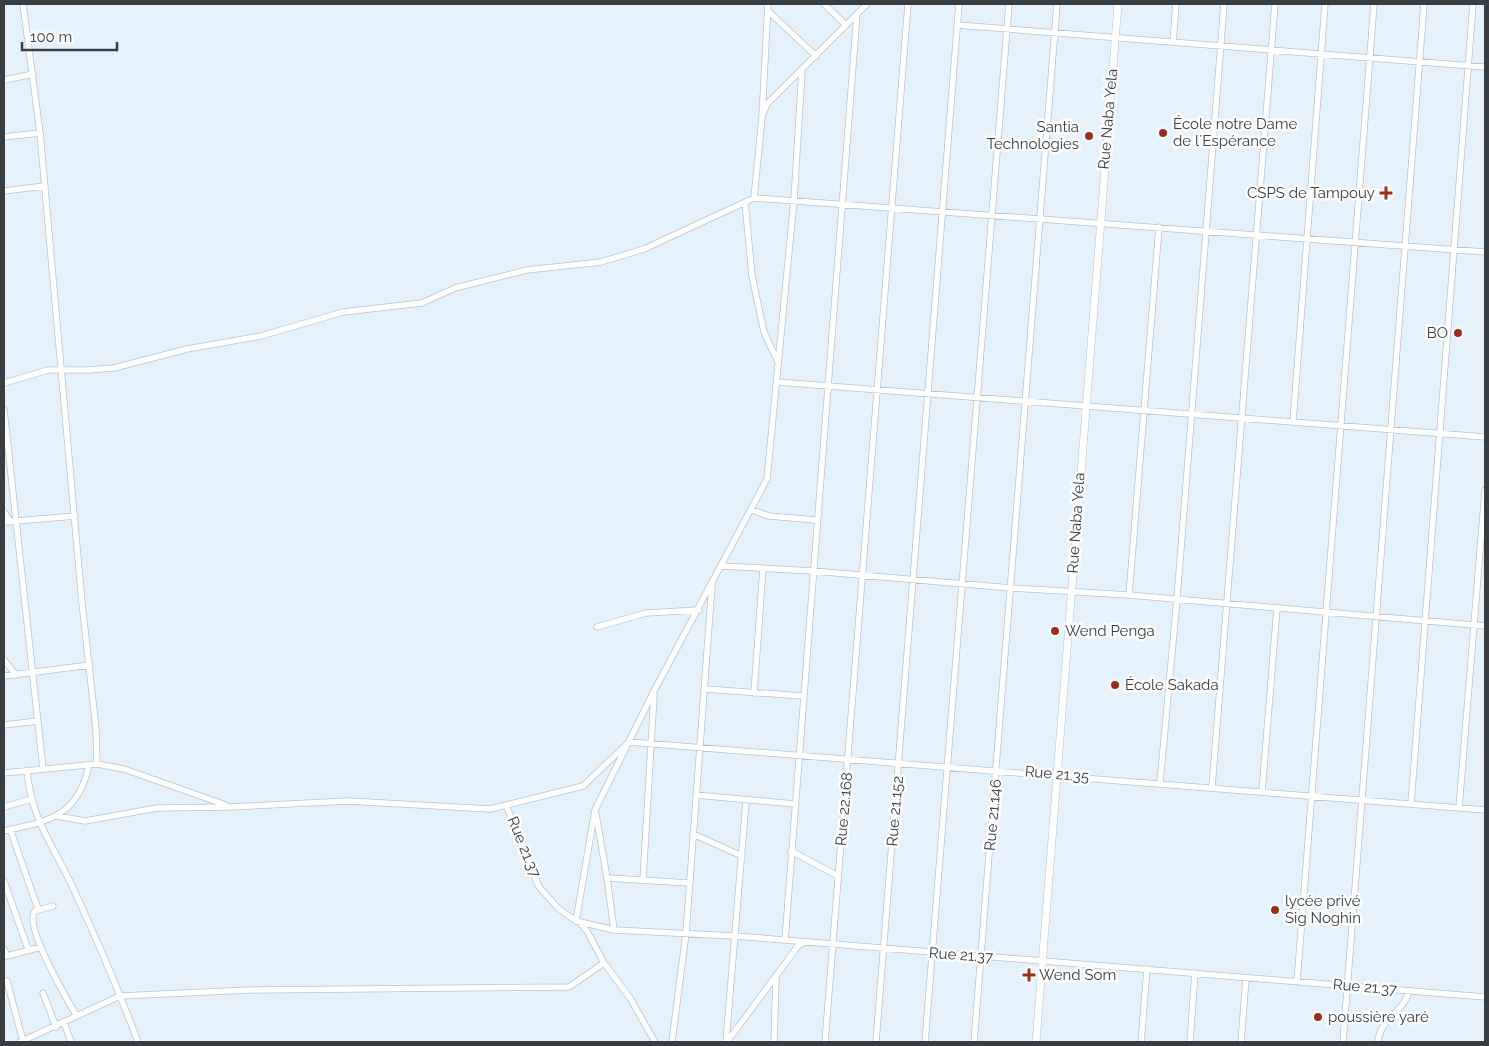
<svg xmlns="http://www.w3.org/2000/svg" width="1489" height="1046" font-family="Raleway,sans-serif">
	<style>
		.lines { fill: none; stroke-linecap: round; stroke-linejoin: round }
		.minor-casing { stroke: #b8c4cd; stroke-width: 7 }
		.tertiary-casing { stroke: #b8c4cd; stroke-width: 8 }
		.minor { stroke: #fff; stroke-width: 5.5 }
		.tertiary { stroke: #fff; stroke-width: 7 }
		.poi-dot { fill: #982f1a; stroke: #fdfdfd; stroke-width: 2 }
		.labels { text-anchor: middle; stroke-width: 5; stroke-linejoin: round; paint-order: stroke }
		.street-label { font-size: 15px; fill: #383d41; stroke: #fdfdfd }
		.poi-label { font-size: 15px; fill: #383d41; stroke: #fdfdfd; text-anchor: start }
	</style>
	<rect width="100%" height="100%" fill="#e5f2fc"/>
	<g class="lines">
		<defs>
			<path id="minor" d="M 23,4 L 40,133 L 82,603 L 96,729 L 97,764
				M 824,4 L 846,25
				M 768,11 L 816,56
				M 957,25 L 1485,67
				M 1173,42 L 1176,4
				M 4,80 L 33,74
				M 763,114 L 767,104 L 867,4
				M 4,137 L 40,133
				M 4,191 L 45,186
				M 754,198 L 762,117 L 768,4
				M 745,202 L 752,276 L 764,332 L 777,360
				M 777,382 L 1485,437
				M 4,383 L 48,370 L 88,370 L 114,368 L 187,349 L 261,336 L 343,312 L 422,303 L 455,288 L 527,270 L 601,262 L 644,249 L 754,198 L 1485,252
				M 4,410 L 43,769
				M 1293,422 L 1325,4
				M 752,510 L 769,516 L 816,520
				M 4,512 L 11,522
				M 4,522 L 75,516
				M 721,566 L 813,571 L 1011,588 L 1129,595 L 1485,626
				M 1129,595 L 1159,227
				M 597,627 L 646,613 L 699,610
				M 4,660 L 16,675
				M 4,676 L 90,665
				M 704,689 L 803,696
				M 754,693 L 763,568
				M 4,725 L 38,721
				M 27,770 C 31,820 54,846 74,890 C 97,940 119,991 138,1042
				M 4,773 L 97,764 L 124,769 L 226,805
				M 1160,783 L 1177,599 L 1224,4
				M 1212,787 L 1275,4
				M 1262,792 L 1277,608
				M 696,795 L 795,804
				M 1411,804 L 1473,4
				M 506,805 L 539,887 L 559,909 L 576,921 L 614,930 L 735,936 L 1485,997
				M 4,807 L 31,799
				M 1459,808 L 1485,490
				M 596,814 L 607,878 L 614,930
				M 57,816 L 85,821 L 157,808 L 230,807 L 348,801 L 490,809 L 583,786 L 629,742 C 914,765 1200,787 1485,810
				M 10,829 L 38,909
				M 4,831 C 50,821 78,816 89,765
				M 693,834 L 742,856
				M 791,851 L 838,876
				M 607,878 L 689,883
				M 643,880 L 654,695
				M 4,881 L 28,949
				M 53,906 L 35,911 C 23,925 67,999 76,1015
				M 576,921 L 595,810 L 654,691 L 767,479 L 794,200 L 802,70
				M 579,922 L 587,931 L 604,963 L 630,998 L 655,1042
				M 785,940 L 857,14
				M 4,949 L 7,956 L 41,947
				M 7,981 L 23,1041
				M 1297,982 L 1374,4
				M 43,993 L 56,1027
				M 64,1022 L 71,1042
				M 20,1042 L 120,996 L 250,990 L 569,987 L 604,963
				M 672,1042 L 686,933 L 712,585
				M 726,1042 L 746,801
				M 727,1042 L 798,946 L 803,943
				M 774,1042 L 776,977
				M 825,1042 L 908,4
				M 876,1042 L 959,4
				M 925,1042 L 1009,4
				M 974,1042 L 1057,4
				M 1141,1042 L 1147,969
				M 1190,1042 L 1195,973
				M 1241,1042 L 1246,978
				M 1343,1042 L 1424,4
				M 1378,1042 C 1379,1020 1404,1012 1409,991"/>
			<path id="tertiary" d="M 1036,1042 L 1118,4"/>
		</defs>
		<use href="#minor" class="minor-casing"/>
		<use href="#tertiary" class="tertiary-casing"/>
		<use href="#minor" class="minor"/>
		<use href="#tertiary" class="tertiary"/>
	</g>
	<g class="poi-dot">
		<circle cx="1163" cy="133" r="5"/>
		<circle cx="1089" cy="136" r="5"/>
		<path d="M1383.5 185.5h5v5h5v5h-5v5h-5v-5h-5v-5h5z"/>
		<circle cx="1458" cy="333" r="5"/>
		<circle cx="1055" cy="631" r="5"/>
		<circle cx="1115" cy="685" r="5"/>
		<circle cx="1275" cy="910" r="5"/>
		<path d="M1026.5 967.5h5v5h5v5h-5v5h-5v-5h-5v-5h5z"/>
		<circle cx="1318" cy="1017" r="5"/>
	</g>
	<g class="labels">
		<g class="street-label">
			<text transform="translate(1108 119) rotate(-85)" y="5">Rue Naba Yela</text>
			<text transform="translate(1076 523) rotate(-86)" y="5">Rue Naba Yela</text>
			<text transform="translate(1057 774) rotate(5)" y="5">Rue 21.35</text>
			<text transform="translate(844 809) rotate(-85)" y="5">Rue 22.168</text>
			<text transform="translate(895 811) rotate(-85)" y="5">Rue 21.152</text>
			<text transform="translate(993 815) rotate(-85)" y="5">Rue 21.146</text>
			<text transform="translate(524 847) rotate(68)" y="5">Rue 21.37</text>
			<text transform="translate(961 955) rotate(4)" y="5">Rue 21.37</text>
			<text transform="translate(1365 987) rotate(5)" y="5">Rue 21.37</text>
		</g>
		<g class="poi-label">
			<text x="1173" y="129">École notre Dame<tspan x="1173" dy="17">de l´Espérance</tspan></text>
			<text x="1079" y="132" text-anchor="end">Santia<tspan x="1079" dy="17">Technologies</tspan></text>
			<text x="1375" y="198" text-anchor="end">CSPS de Tampouy</text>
			<text x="1448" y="338" text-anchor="end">BO</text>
			<text x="1065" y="636">Wend Penga</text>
			<text x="1125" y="690">École Sakada</text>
			<text x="1285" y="906">lycée privé<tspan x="1285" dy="17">Sig Noghin</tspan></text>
			<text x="1039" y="980">Wend Som</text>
			<text x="1328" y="1022">poussière yaré</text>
		</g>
	</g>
	<rect width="1489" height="1046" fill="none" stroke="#383d41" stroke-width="10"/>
	<path d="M22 42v8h95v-8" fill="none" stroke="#383d41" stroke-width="2.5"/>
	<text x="30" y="42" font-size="15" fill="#383d41" stroke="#fdfdfd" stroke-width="4" paint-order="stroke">100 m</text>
</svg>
